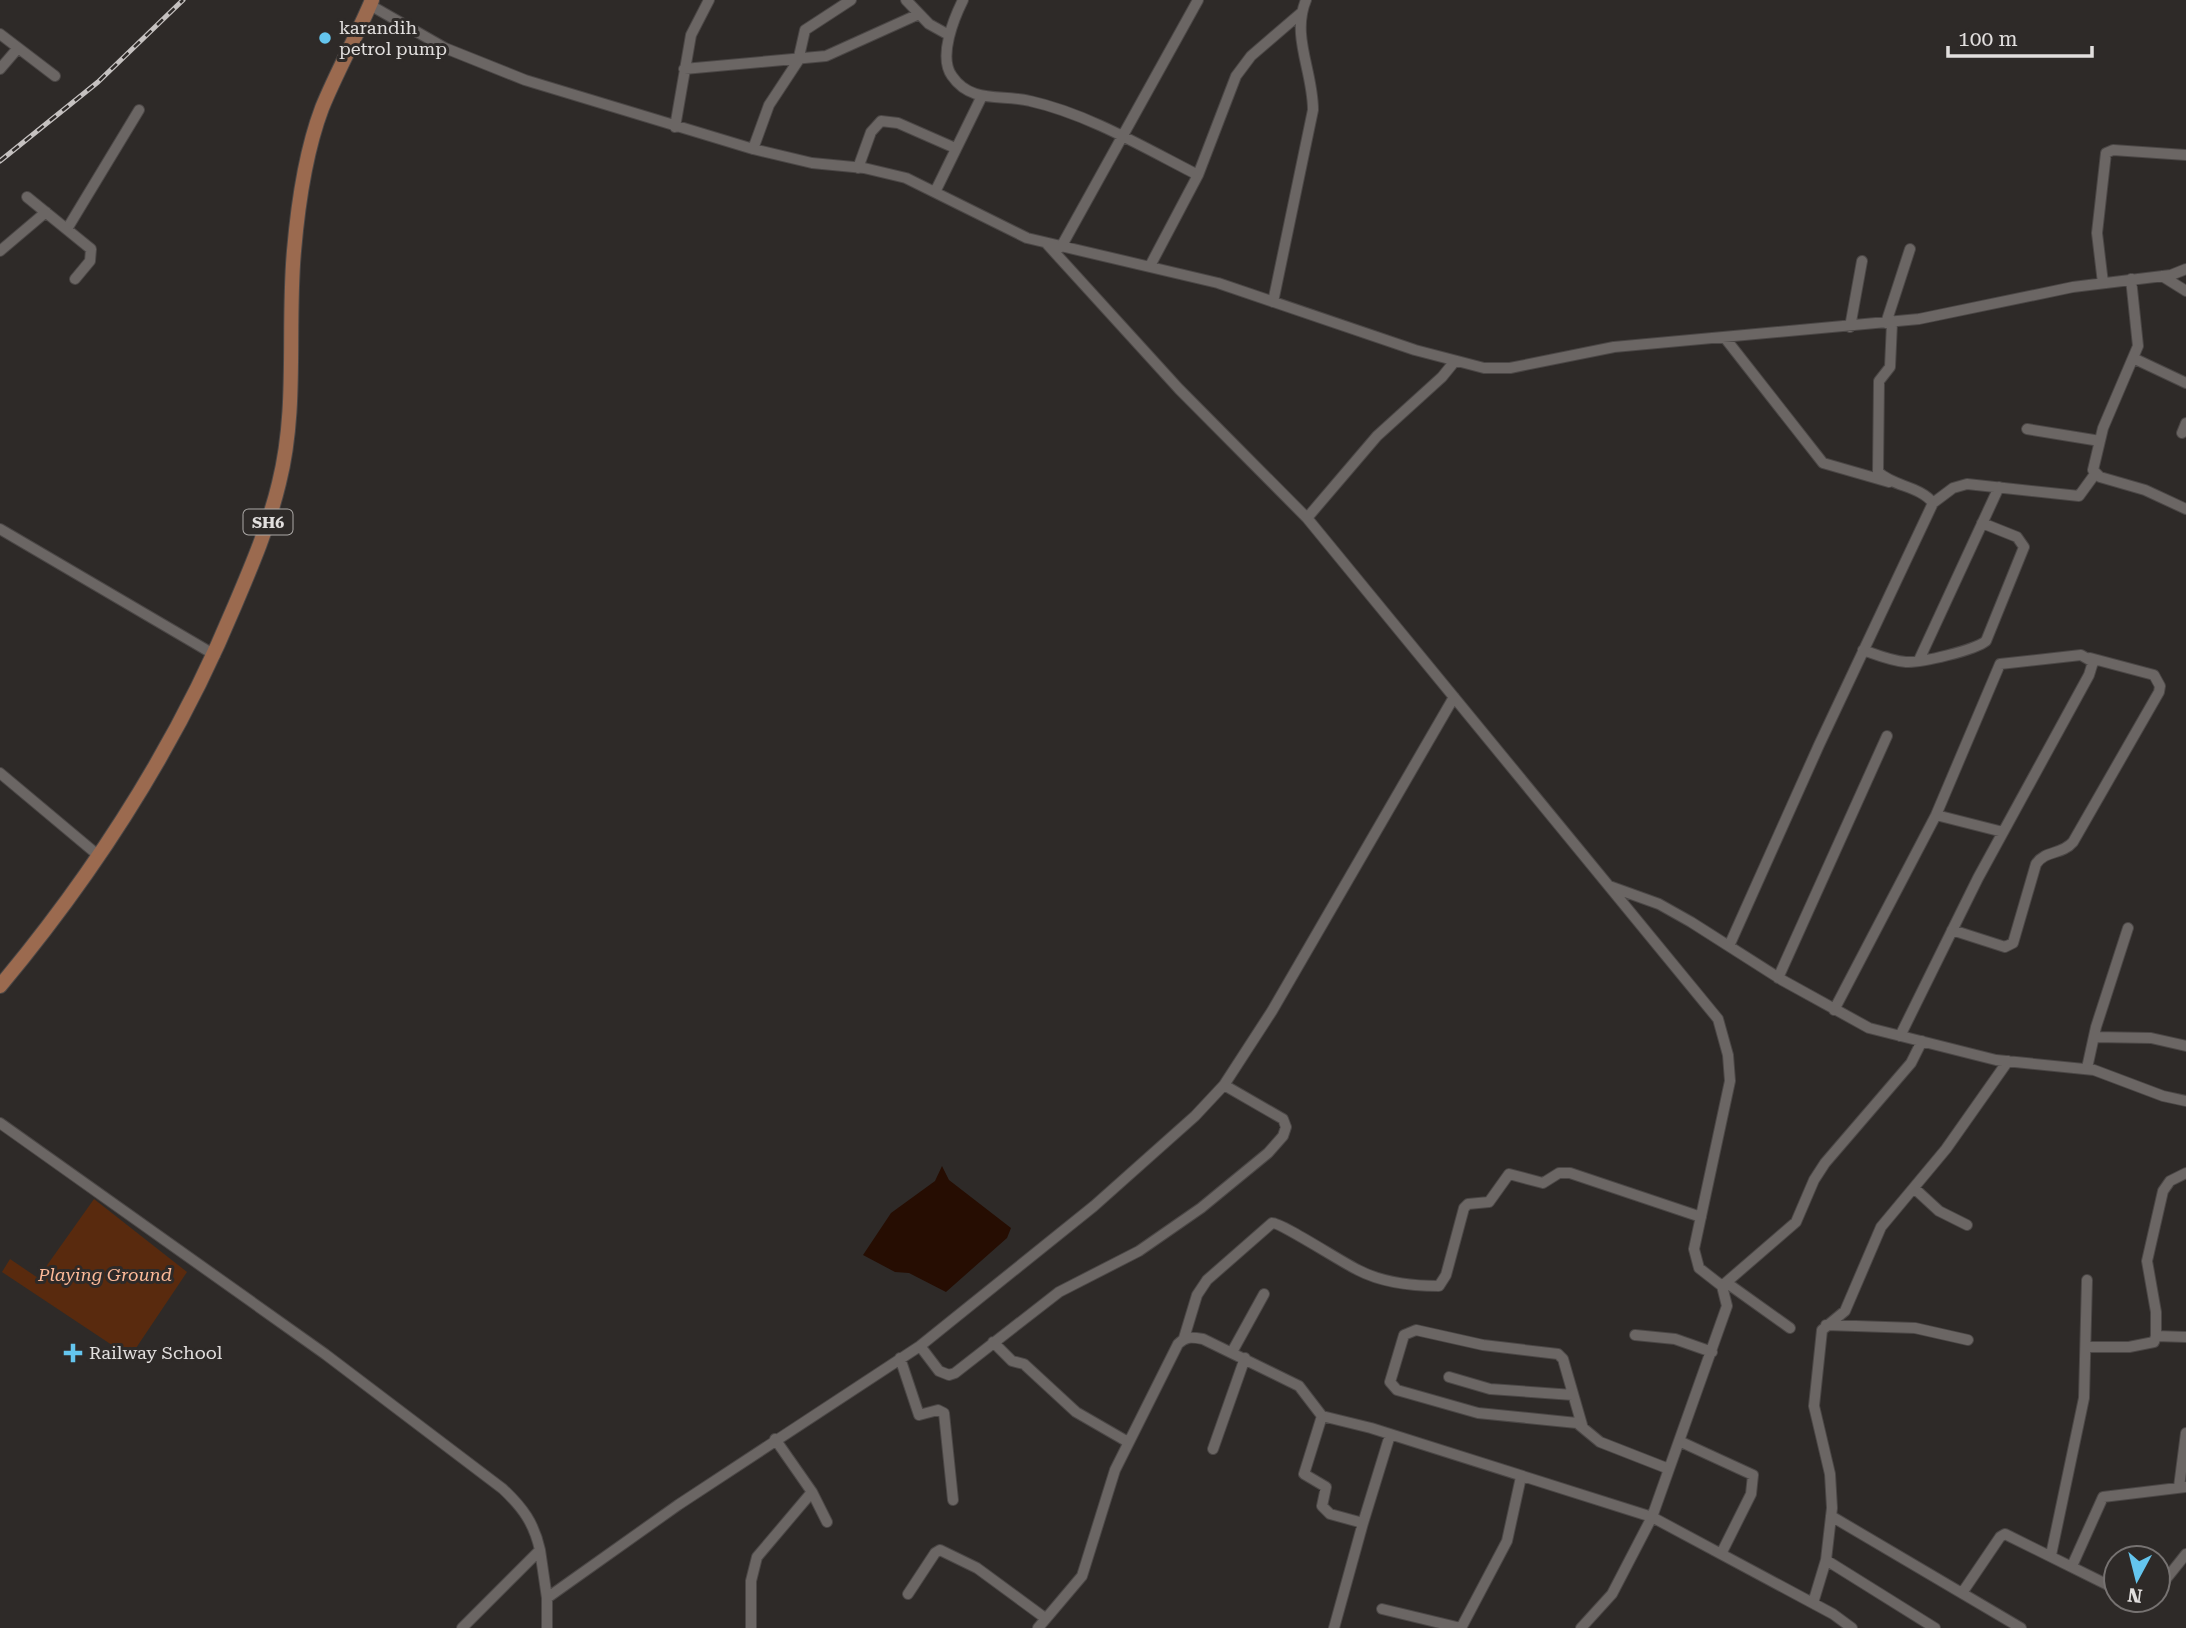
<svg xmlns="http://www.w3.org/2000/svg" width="2186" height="1628" font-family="'Roboto Serif',serif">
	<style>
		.green { fill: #592a0e }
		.water { fill: #260d02 }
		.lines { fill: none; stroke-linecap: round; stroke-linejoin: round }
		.minor-casing { stroke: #4b4746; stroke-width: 12 }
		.major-casing { stroke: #4b4746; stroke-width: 16 }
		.minor { stroke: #6b6664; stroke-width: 10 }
		.major { stroke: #9b6a4f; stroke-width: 14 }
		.rail-casing { stroke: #c5c1c0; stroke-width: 5 }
		.rail { stroke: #2e2a28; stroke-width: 2.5; stroke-dasharray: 8; stroke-linecap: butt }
		.poi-dot { fill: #64c5ee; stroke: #2e2a28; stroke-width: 2.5 }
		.labels { text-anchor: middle; stroke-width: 6; stroke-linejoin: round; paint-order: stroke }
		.shield { fill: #2e2a28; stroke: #aca9a7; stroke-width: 2 }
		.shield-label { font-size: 16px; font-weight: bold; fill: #e2dfde }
		.poi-label { font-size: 18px; fill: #e2dfde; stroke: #2e2a28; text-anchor: start }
		.park-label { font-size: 18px; font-style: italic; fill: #fdba99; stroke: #2e2a28 }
	</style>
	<rect width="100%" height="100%" fill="#2e2a28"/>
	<path class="green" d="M 94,1199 L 187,1272 L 130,1357 L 2,1272 L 10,1259 L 38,1278 Z"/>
	<path class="water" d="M 942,1166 L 949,1180 L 1011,1228 L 1007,1238 L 946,1292 L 909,1273 L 895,1272 L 863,1255 L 891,1213 L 935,1181 Z"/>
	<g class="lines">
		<defs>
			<path id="minor" d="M 906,0 L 929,24 L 947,34
				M 963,0 C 954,18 938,57 952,76 C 971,104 1002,94 1030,101 C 1088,114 1145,148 1198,175
				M 370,5 L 445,48 L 525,80 L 753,149 L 812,163 L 864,168 L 906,178 L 1027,238 L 1218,283 L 1415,350 L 1484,368 L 1510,368 L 1614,347 L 1919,319 L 2073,287 L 2171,275 L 2186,269
				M 0,34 L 55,76
				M 0,69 L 18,48
				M 684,69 L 826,56 L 919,14
				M 675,127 L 691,35 L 709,0
				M 753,149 L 769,105 L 798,61 L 805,30 L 851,0
				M 858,168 L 871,132 L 881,121 L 898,123 L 955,148
				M 935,192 L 981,98
				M 27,197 L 91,249 L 90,261 L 75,279
				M 67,229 L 139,110
				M 1047,244 L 1179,389 L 1307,518 L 1718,1019 L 1728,1055 L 1730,1081 L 1694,1249 L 1699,1268 L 1722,1286 L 1727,1306 L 1652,1517 L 1612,1594 L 1581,1628
				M 1061,247 L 1198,0
				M 0,251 L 46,212
				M 1151,264 L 1198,175 L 1236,76 L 1251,56 L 1301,13
				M 2162,276 L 2186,291
				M 2131,279 L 2138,346 L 2103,428 L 2093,470 L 2100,477 L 2145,490 L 2186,509
				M 2103,283 L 2097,233 L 2106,153 L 2113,150 L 2186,155
				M 1273,302 L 1313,110 C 1313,71 1291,36 1306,0
				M 1886,323 L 1910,249
				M 1892,323 L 1890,367 L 1879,381 L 1878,472 C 1894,487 1920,486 1933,503
				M 1850,327 L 1862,261
				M 1725,338 L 1823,463 L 1889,482
				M 2133,358 L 2186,383
				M 2027,429 L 2100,441
				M 2182,433 L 2186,423
				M 1307,518 L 1377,436 L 1442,377 L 1455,361
				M 0,529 L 215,655
				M 1863,650 C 1877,655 1891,661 1906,662 C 1921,663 1975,650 1986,641 L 2024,547 L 2017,537 L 1982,523
				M 1919,660 L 1999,487
				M 0,773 L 99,856
				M 1936,815 L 2003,832
				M 1609,886 L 1659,904 L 1691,922 L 1782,980 L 1869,1028 L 1996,1060 L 2094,1070 L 2163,1096 L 2186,1101
				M 1952,930 L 2005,947 L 2013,943 L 2036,864 C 2045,850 2062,855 2073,842 L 2159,692 L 2160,686 L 2154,675 L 2090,658
				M 1729,946 L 1819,745 L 1933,503 L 1953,488 L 1967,484 L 2079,496 L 2095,474
				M 1778,978 L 1887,736
				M 1834,1010 L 1936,815 L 2000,664 L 2081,655 L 2093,662 L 2089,675 L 1978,878 L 1900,1036
				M 2094,1037 L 2151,1038 L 2186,1046
				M 2087,1068 L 2096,1027 L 2128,928
				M 0,1123 L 325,1354 L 503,1489 C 523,1508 534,1523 540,1550
				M 1914,1188 L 1939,1211 L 1967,1225
				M 1727,1283 L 1790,1328
				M 1722,1286 L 1796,1222 L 1814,1180 L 1825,1163 L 1911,1063 L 1922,1041
				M 1826,1325 L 1915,1328 L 1968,1340
				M 1635,1335 L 1675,1339 L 1712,1352
				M 2156,1336 L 2156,1312 L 2147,1261 L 2163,1191 L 2170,1181 L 2186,1173
				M 1184,1338 L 1197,1295 L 1207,1280 L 1272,1223 C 1280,1222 1343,1263 1358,1270 C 1381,1282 1413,1286 1439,1286 L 1446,1275 L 1464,1208 L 1468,1204 L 1489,1202 L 1509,1174 L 1543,1183 L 1559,1173 L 1570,1173 L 1701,1217
				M 993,1342 L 1012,1361 L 1024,1364 L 1076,1412 L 1128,1442
				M 920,1346 L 939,1371 L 949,1375 L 955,1373 L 1059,1292 L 1139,1251 L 1201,1208 L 1268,1153 L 1283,1136 L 1286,1127 L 1283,1119 L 1224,1085
				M 2087,1347 L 2129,1347 L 2154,1342 L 2156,1336 L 2186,1337
				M 1232,1352 L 1264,1294
				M 900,1358 L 919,1415 L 938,1410 L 944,1413 L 953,1500
				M 1449,1377 L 1490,1389 L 1573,1395
				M 1322,1416 L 1304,1474 L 1326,1487 L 1322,1506 L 1330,1514 L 1363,1523 L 1390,1435
				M 1582,1425 L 1563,1359 L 1558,1354 L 1483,1345 L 1416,1330 L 1404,1335 L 1390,1382 L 1397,1390 L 1478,1413 L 1577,1423 L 1600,1442 L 1669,1469
				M 775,1439 L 812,1492 L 827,1522
				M 1679,1441 L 1753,1475 L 1751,1494 L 1721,1554
				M 1213,1449 L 1245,1358
				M 2179,1487 L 2186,1433
				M 1831,1516 L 2021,1628
				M 2051,1555 L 2084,1398 L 2087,1280
				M 1826,1560 L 1935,1628
				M 2072,1566 L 2103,1497 L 2186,1487
				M 2158,1589 L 2186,1554
				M 1962,1593 L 2000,1537 L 2005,1534 L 2116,1589
				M 908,1594 L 935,1553 L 940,1550 L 977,1568 L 1045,1618
				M 2139,1600 L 2143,1600
				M 1813,1603 L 1826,1560 L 1832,1508 L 1830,1474 L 1814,1406 L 1822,1330 L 1845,1311 L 1881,1227 L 1946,1149 L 2008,1061
				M 1382,1609 L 1461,1628
				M 462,1628 L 540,1550 L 547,1598
				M 547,1628 L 547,1598 L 678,1505 L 920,1346 L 1094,1206 L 1195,1116 L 1224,1085 L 1272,1011 L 1454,697
				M 751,1628 L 751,1581 L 757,1557 L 812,1492
				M 1038,1628 L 1082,1576 L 1115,1470 L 1178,1344 C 1186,1336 1192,1337 1203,1339 L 1299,1386 L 1322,1416 L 1371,1428 L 1652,1517 L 1833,1614 L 1852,1628
				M 1334,1628 L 1363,1523
				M 1461,1628 L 1507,1541 L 1521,1477"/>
			<path id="major" d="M 0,986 C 97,870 177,745 235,605 C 252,565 269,525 279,483 C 298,408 287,328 294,251 C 298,204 305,153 322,108 C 337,71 357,36 372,0"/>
		</defs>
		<use href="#minor" class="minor-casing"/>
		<use href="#major" class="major-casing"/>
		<use href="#minor" class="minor"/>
		<use href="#major" class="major"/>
		<defs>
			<path id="rail" d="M 0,161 L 98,82 L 183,0"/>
		</defs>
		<use href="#rail" class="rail-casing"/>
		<use href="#rail" class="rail"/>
	</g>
	<g class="poi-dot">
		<circle cx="325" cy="38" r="7"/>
		<path d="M69.5 1342.5h7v7h7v7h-7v7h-7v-7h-7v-7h7z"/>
	</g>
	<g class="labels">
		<rect class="shield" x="243.5" y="509.5" width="49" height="25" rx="5"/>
		<g class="shield-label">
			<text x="268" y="528">SH6</text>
		</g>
		<g class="poi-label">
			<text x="339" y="34">karandih<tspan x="339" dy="21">petrol pump</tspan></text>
			<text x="89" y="1359">Railway School</text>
		</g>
		<g class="park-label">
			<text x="105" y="1281">Playing Ground</text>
		</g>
	</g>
	<g transform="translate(2137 1579) rotate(187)"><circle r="33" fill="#2e2a28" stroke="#767271" stroke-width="2"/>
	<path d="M0-5L12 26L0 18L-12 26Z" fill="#64c5ee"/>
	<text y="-10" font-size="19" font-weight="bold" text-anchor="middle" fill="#e2dfde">N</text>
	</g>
	<path d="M1948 46v10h144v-10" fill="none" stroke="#e2dfde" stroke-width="3.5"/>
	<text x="1958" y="46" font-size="21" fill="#e2dfde" stroke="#2e2a28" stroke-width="5" paint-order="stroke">100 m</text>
</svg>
